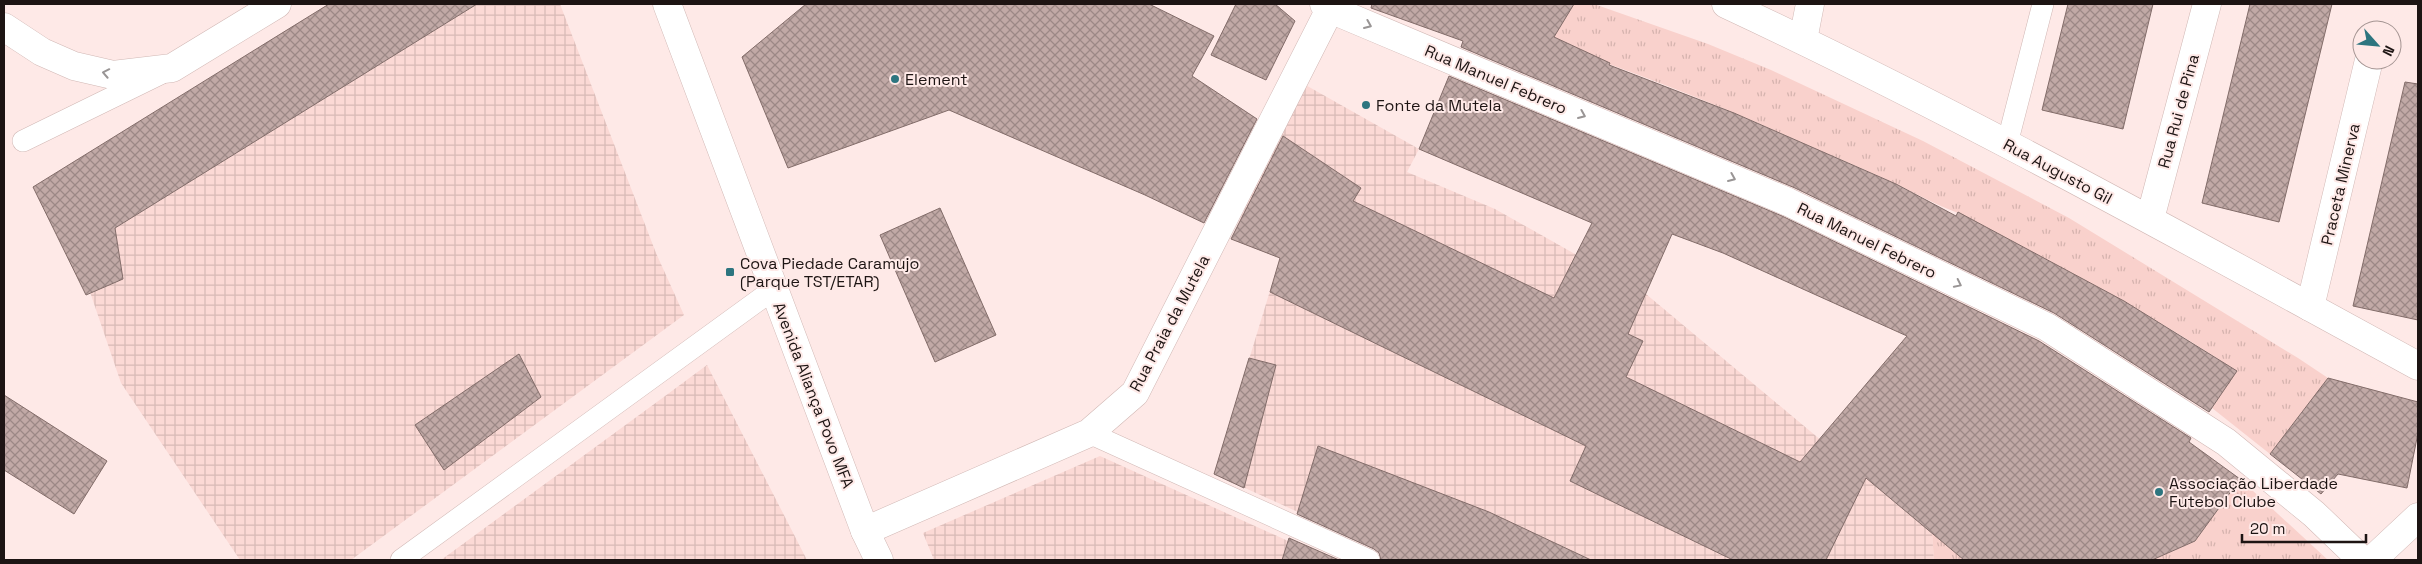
<svg xmlns="http://www.w3.org/2000/svg" width="2422" height="564" font-family="'Space Grotesk',sans-serif">
	<style>
		.industrial { fill: url(#industrial-grid) }
		.grass { fill: url(#grass-tufts) }
		.building { fill: url(#building-cross-hatch); stroke: #826c69; fill-rule: evenodd }
		.lines { fill: none; stroke-linecap: round; stroke-linejoin: round }
		.service-casing { stroke: #d1b8b5; stroke-width: 22 }
		.pedestrian-casing { stroke: #d1b8b5; stroke-width: 29 }
		.minor-casing { stroke: #d1b8b5; stroke-width: 29 }
		.tertiary-casing { stroke: #d1b8b5; stroke-width: 29 }
		.primary-casing { stroke: #d1b8b5; stroke-width: 29 }
		.service { stroke: #fff; stroke-width: 21 }
		.pedestrian { stroke: #fff; stroke-width: 28 }
		.minor { stroke: #fff; stroke-width: 28 }
		.tertiary { stroke: #fff; stroke-width: 28 }
		.primary { stroke: #fff; stroke-width: 28 }
		.oneway { stroke: #999595 }
		.poi-dot { fill: #2d757f; stroke: #fee9e7; stroke-width: 2 }
		.labels { text-anchor: middle; stroke-width: 4; stroke-linejoin: round; paint-order: stroke }
		.poi-label { font-size: 16px; fill: #1d1413; stroke: #fee9e7; text-anchor: start }
		.street-label { font-size: 16px; fill: #1d1413; stroke: #fee9e7 }
	</style>
	<defs>
		<pattern id="industrial-grid" width="8" height="8" patternUnits="userSpaceOnUse" patternTransform="scale(1.25)"><rect width="8" height="8" fill="#fbd9d5"/><path d="M0 4h8M4 0v8" fill="none" stroke="#d7b9b6"/></pattern>
		<pattern id="grass-tufts" width="24" height="20" patternUnits="userSpaceOnUse" patternTransform="scale(1.25)"><rect width="24" height="20" fill="#f9d1cc"/><path d="M3 7l-1-3M5 7V3M7 7l1-3M15 17l-1-3M17 17v-4M19 17l1-3" fill="none" stroke="#d5b3ae"/></pattern>
		<pattern id="building-cross-hatch" width="8" height="8" patternUnits="userSpaceOnUse" patternTransform="scale(1.25)"><rect width="8" height="8" fill="#c1a9a6"/><path d="M0 0l8 8M0 8l8-8" fill="none" stroke="#9c8886"/></pattern>
	</defs>
	<rect width="100%" height="100%" fill="#fee9e7"/>
	<path class="industrial" d="M 477,4 L 560,4 L 656,253 L 684,315 L 351,560 L 240,560 L 121,383 L 90,292 L 123,279 L 115,228 Z
		M 1302,83 L 1419,149 L 1407,172 L 1495,209 L 1646,294 L 1932,533 L 1934,560 L 1404,560 L 1214,474 L 1280,258 L 1231,239 Z
		M 707,365 L 807,560 L 441,560 L 661,399 Z
		M 1100,456 L 1330,560 L 934,560 L 923,533 Z"/>
	<path class="grass" d="M 1574,4 L 1594,4 L 1708,44 L 1771,70 L 1923,141 L 2069,218 L 2298,358 L 2328,378 L 2270,454 L 2212,408 L 2236,371 C 2148,311 2052,263 1958,213 C 1936,205 1917,194 1896,184 C 1870,172 1843,160 1816,149 C 1728,109 1637,72 1545,42 Z
		M 2240,479 L 2328,560 L 2152,560 L 2195,541 Z
		M 1932,533 L 1964,560 L 1934,560 Z"/>
	<path class="building" d="M 329,4 L 477,4 L 115,228 L 123,279 L 86,295 L 33,187 Z
		M 806,4 L 1149,4 L 1214,36 L 1192,76 L 1257,119 L 1204,223 L 1145,195 L 949,110 L 788,168 L 742,57 Z
		M 1236,4 L 1275,4 L 1295,21 L 1266,80 L 1211,55 Z
		M 1372,4 L 1574,4 L 1554,37 L 1610,63 L 1609,65 L 1734,113 L 1896,184 L 1956,216 L 1958,212 L 2124,301 L 2237,371 L 2209,412 L 2054,313 L 1795,188 L 1461,47 L 1463,41 L 1371,8 Z
		M 2068,4 L 2153,4 L 2123,129 L 2042,110 Z
		M 2250,4 L 2332,4 L 2279,222 L 2202,203 Z
		M 1449,76 L 1782,216 L 2039,341 L 2191,438 L 2189,442 L 2240,479 L 2195,541 L 2152,560 L 1964,560 L 1866,478 L 1826,560 L 1733,560 L 1570,481 L 1586,446 L 1270,292 L 1280,258 L 1231,239 L 1283,136 L 1361,188 L 1353,201 L 1554,298 L 1592,223 L 1419,149 ZM 1672,234 L 1723,253 L 1907,336 L 1800,462 L 1626,377 L 1643,341 L 1628,334 Z
		M 2405,82 L 2418,84 L 2418,320 L 2353,306 Z
		M 940,208 L 996,335 L 935,362 L 880,235 Z
		M 519,354 L 541,397 L 444,470 L 415,425 Z
		M 1249,358 L 1276,365 L 1244,488 L 1214,474 Z
		M 2328,378 L 2418,402 L 2418,433 L 2407,488 L 2338,474 L 2321,494 L 2270,454 Z
		M 4,395 L 107,461 L 74,514 L 4,470 Z
		M 1318,446 L 1489,512 L 1591,560 L 1381,560 L 1379,553 L 1374,549 L 1297,514 Z
		M 1289,538 L 1339,560 L 1282,560 Z"/>
	<g class="lines">
		<defs>
			<path id="service" d="M 23,141 L 160,74
				M 2007,144 L 2043,4
				M 1089,433 L 1369,560
				M 401,560 L 774,289"/>
			<path id="pedestrian" d="M 2310,307 L 2418,366"/>
			<path id="minor" d="M 1726,4 C 1925,97 2118,202 2310,307 L 2369,60
				M 4,27 L 42,52 L 74,66 L 113,75 L 172,68 L 277,4
				M 1803,40 L 1810,4
				M 2150,219 L 2207,4
				M 865,531 L 1089,433 L 1135,393 L 1330,9
				M 2372,560 L 2418,517"/>
			<path id="tertiary" d="M 1324,4 L 1330,9 L 1788,202 L 2047,327 L 2226,442 L 2314,514 L 2362,560"/>
			<path id="primary" d="M 667,4 L 865,531 L 879,560"/>
		</defs>
		<use href="#service" class="service-casing"/>
		<use href="#pedestrian" class="pedestrian-casing"/>
		<use href="#minor" class="minor-casing"/>
		<use href="#tertiary" class="tertiary-casing"/>
		<use href="#primary" class="primary-casing"/>
		<use href="#service" class="service"/>
		<use href="#pedestrian" class="pedestrian"/>
		<use href="#minor" class="minor"/>
		<use href="#tertiary" class="tertiary"/>
		<use href="#primary" class="primary"/>
	</g>
	<defs><path id="oneway-chevron" d="M-2-3.5L2.5 0L-2 3.5" fill="none" stroke-width="1.6" stroke-linecap="round" stroke-linejoin="round" transform="scale(1.25)"/></defs>
	<g class="oneway">
		<use href="#oneway-chevron" transform="translate(1368 25) rotate(23)"/>
		<use href="#oneway-chevron" transform="translate(106 73) rotate(-169)"/>
		<use href="#oneway-chevron" transform="translate(1582 115) rotate(23)"/>
		<use href="#oneway-chevron" transform="translate(1732 178) rotate(23)"/>
		<use href="#oneway-chevron" transform="translate(1958 284) rotate(26)"/>
	</g>
	<g class="poi-dot">
		<circle cx="895" cy="79" r="5"/>
		<circle cx="1366" cy="105" r="5"/>
		<rect x="725" y="267" width="10" height="10" rx="2.5"/>
		<circle cx="2159" cy="492" r="5"/>
	</g>
	<g class="labels">
		<g class="poi-label">
			<text x="905" y="85">Element</text>
			<text x="1376" y="111">Fonte da Mutela</text>
			<text x="740" y="269">Cova Piedade Caramujo<tspan x="740" dy="18">(Parque TST/ETAR)</tspan></text>
			<text x="2169" y="489">Associação Liberdade<tspan x="2169" dy="18">Futebol Clube</tspan></text>
		</g>
		<g class="street-label">
			<text transform="translate(1496 79) rotate(23)" y="6">Rua Manuel Febrero</text>
			<text transform="translate(2178 111) rotate(-75)" y="6">Rua Rui de Pina</text>
			<text transform="translate(2058 171) rotate(28)" y="6">Rua Augusto Gil</text>
			<text transform="translate(2340 184) rotate(-77)" y="6">Praceta Minerva</text>
			<text transform="translate(1867 240) rotate(26)" y="6">Rua Manuel Febrero</text>
			<text transform="translate(1169 323) rotate(-62)" y="6">Rua Praia da Mutela</text>
			<text transform="translate(814 395) rotate(69)" y="6">Avenida Aliança Povo MFA</text>
		</g>
	</g>
	<rect width="2422" height="564" fill="none" stroke="#1d1413" stroke-width="10"/>
	<g transform="translate(2377 45) rotate(117)"><circle r="24" fill="#fee9e7" stroke="#a49492"/>
	<path d="M0-4L9 19L0 12L-9 19Z" fill="#2d757f"/>
	<text y="-8" font-size="14" font-weight="bold" text-anchor="middle" fill="#1d1413">N</text>
	</g>
	<path d="M2242 534v8h124v-8" fill="none" stroke="#1d1413" stroke-width="2.5"/>
	<text x="2250" y="534" font-size="15" fill="#1d1413" stroke="#fee9e7" stroke-width="4" paint-order="stroke">20 m</text>
</svg>
